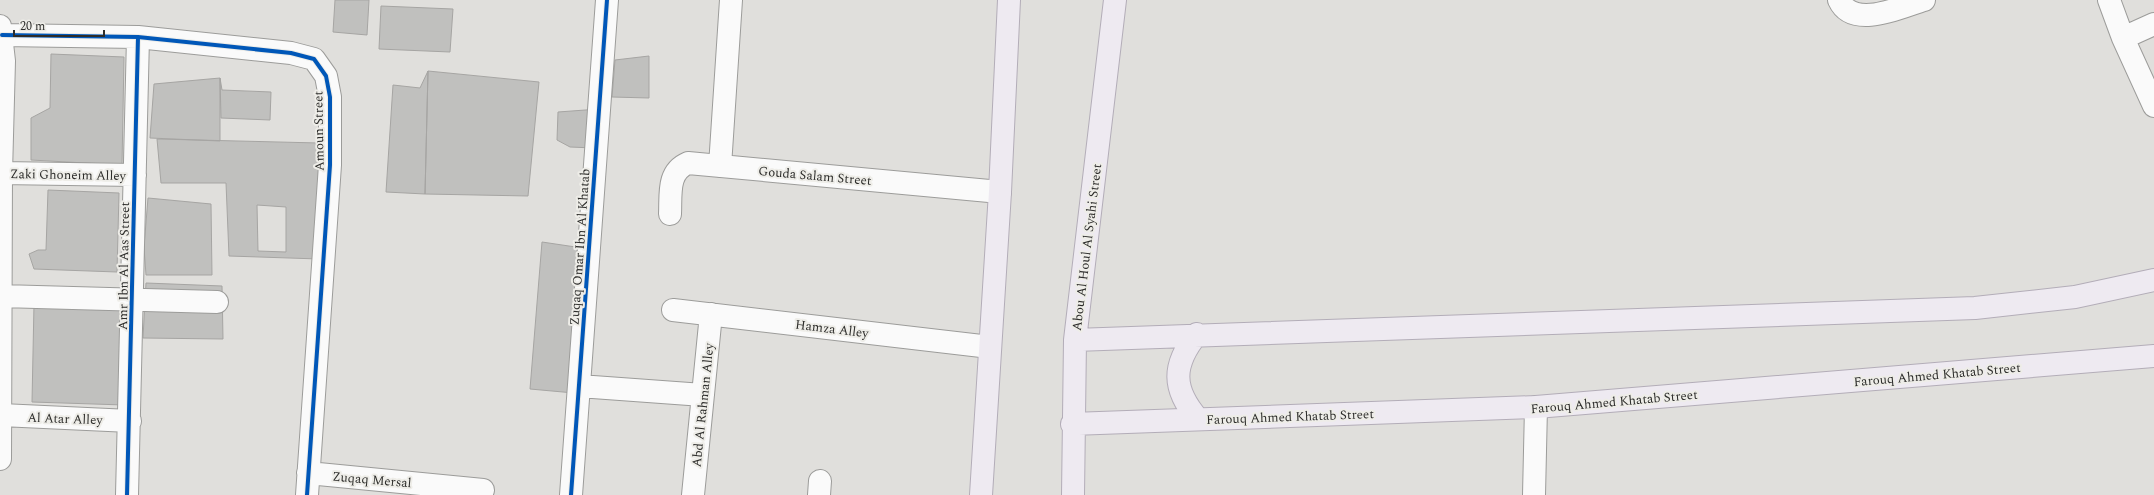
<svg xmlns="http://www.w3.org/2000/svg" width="2154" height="495" font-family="Spectral,serif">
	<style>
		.building { fill: #c0c0be; stroke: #a6a5a3; fill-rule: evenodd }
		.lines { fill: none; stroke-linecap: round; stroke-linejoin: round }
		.minor-casing { stroke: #9c9c9a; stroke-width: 24 }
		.major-casing { stroke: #b3adb8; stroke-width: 24 }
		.minor { stroke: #fafafa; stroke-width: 22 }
		.major { stroke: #eeeaf1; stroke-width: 22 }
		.cycleway-casing { stroke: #eeede8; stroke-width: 6 }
		.cycleway { stroke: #0057b8; stroke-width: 4 }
		.labels { text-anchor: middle; stroke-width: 4; stroke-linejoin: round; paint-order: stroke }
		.street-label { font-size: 13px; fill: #2d2d2b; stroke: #eeede8 }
	</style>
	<rect width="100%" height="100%" fill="#e0dfdc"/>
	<path class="building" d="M 335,0 L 369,0 L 367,35 L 333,32 Z
		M 381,6 L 453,9 L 450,52 L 379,49 Z
		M 51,54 L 124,57 L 122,165 L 31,160 L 31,118 L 50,108 Z
		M 649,56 L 649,98 L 612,97 L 615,60 Z
		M 428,71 L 539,82 L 528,196 L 425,194 Z
		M 428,71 L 425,194 L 386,192 L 393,85 L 420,88 Z
		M 220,78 L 220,141 L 150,138 L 154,84 Z
		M 220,78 L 222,90 L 271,92 L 270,120 L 221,118 Z
		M 599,109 L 594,148 L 570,147 L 557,140 L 558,112 Z
		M 157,139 L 319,143 L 319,259 L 229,256 L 226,183 L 161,183 ZM 257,205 L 286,207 L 286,252 L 258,251 Z
		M 48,190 L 119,193 L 117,272 L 34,269 L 29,254 L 38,250 L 46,250 Z
		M 148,198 L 211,204 L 212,275 L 146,275 L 144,247 Z
		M 542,242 L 589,249 L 574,393 L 530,389 Z
		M 146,283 L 222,286 L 223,339 L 143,338 Z
		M 34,304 L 126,306 L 124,405 L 32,402 Z"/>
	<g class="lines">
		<defs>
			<path id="minor" d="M 1839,0 C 1853,30 1901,7 1924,0
				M 2109,0 L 2123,38 L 2154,106
				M 0,26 L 4,61 L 1,173 L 0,459
				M 2,35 L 138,37 L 291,53 L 314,59 L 326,76 L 330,97 L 330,165 L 307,495
				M 2123,38 L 2154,24
				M 720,166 L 731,0
				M 1,173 L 135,175
				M 670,214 C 671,194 667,172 688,163 L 1000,192
				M 1,296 L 217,302
				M 673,310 L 990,347
				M 579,386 L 703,395
				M 1,415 L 130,421
				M 308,473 L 483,490
				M 127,495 L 138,37
				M 571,495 L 607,0
				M 693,495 L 711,314
				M 819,495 L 820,481
				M 1534,495 L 1536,407"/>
			<path id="major" d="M 1197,334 C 1172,365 1172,389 1198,419
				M 1075,340 L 1975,308 L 2075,297 L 2154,280
				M 1072,424 L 1536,407 L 2154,356
				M 981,495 L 1000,192 L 1009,0
				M 1073,495 L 1075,340 L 1115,0"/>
		</defs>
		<use href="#minor" class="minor-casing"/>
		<use href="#major" class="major-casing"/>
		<use href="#minor" class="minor"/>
		<use href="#major" class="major"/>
		<defs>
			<path id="cycleway" d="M 2,35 L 138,37 L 291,53 L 314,59 L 326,76 L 330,97 L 330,165 L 307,495
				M 127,495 L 138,37
				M 571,495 L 607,0"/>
		</defs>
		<use href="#cycleway" class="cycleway-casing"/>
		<use href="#cycleway" class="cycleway"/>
	</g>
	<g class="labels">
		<g class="street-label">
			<text transform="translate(318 131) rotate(-91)" y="5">Amoun Street</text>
			<text transform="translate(68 174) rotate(1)" y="5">Zaki Ghoneim Alley</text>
			<text transform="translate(815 175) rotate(5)" y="5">Gouda Salam Street</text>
			<text transform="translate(579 247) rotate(-86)" y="5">Zuqaq Omar Ibn Al Khatab</text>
			<text transform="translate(1086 247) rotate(-83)" y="5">Abou Al Houl Al Syahi Street</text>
			<text transform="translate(123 266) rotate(-89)" y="5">Amr Ibn Al Aas Street</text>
			<text transform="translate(832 328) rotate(7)" y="5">Hamza Alley</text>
			<text transform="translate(1937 374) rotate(-5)" y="5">Farouq Ahmed Khatab Street</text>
			<text transform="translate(1614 401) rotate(-5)" y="5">Farouq Ahmed Khatab Street</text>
			<text transform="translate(702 405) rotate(-84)" y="5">Abd Al Rahman Alley</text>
			<text transform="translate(1290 416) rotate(-2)" y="5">Farouq Ahmed Khatab Street</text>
			<text transform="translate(65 418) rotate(2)" y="5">Al Atar Alley</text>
			<text transform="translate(372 479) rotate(5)" y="5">Zuqaq Mersal</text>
		</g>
	</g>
	<path d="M14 30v6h90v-6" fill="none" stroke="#2d2d2b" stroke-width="2"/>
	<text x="20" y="30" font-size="12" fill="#2d2d2b" stroke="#eeede8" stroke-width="3" paint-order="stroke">20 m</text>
</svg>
